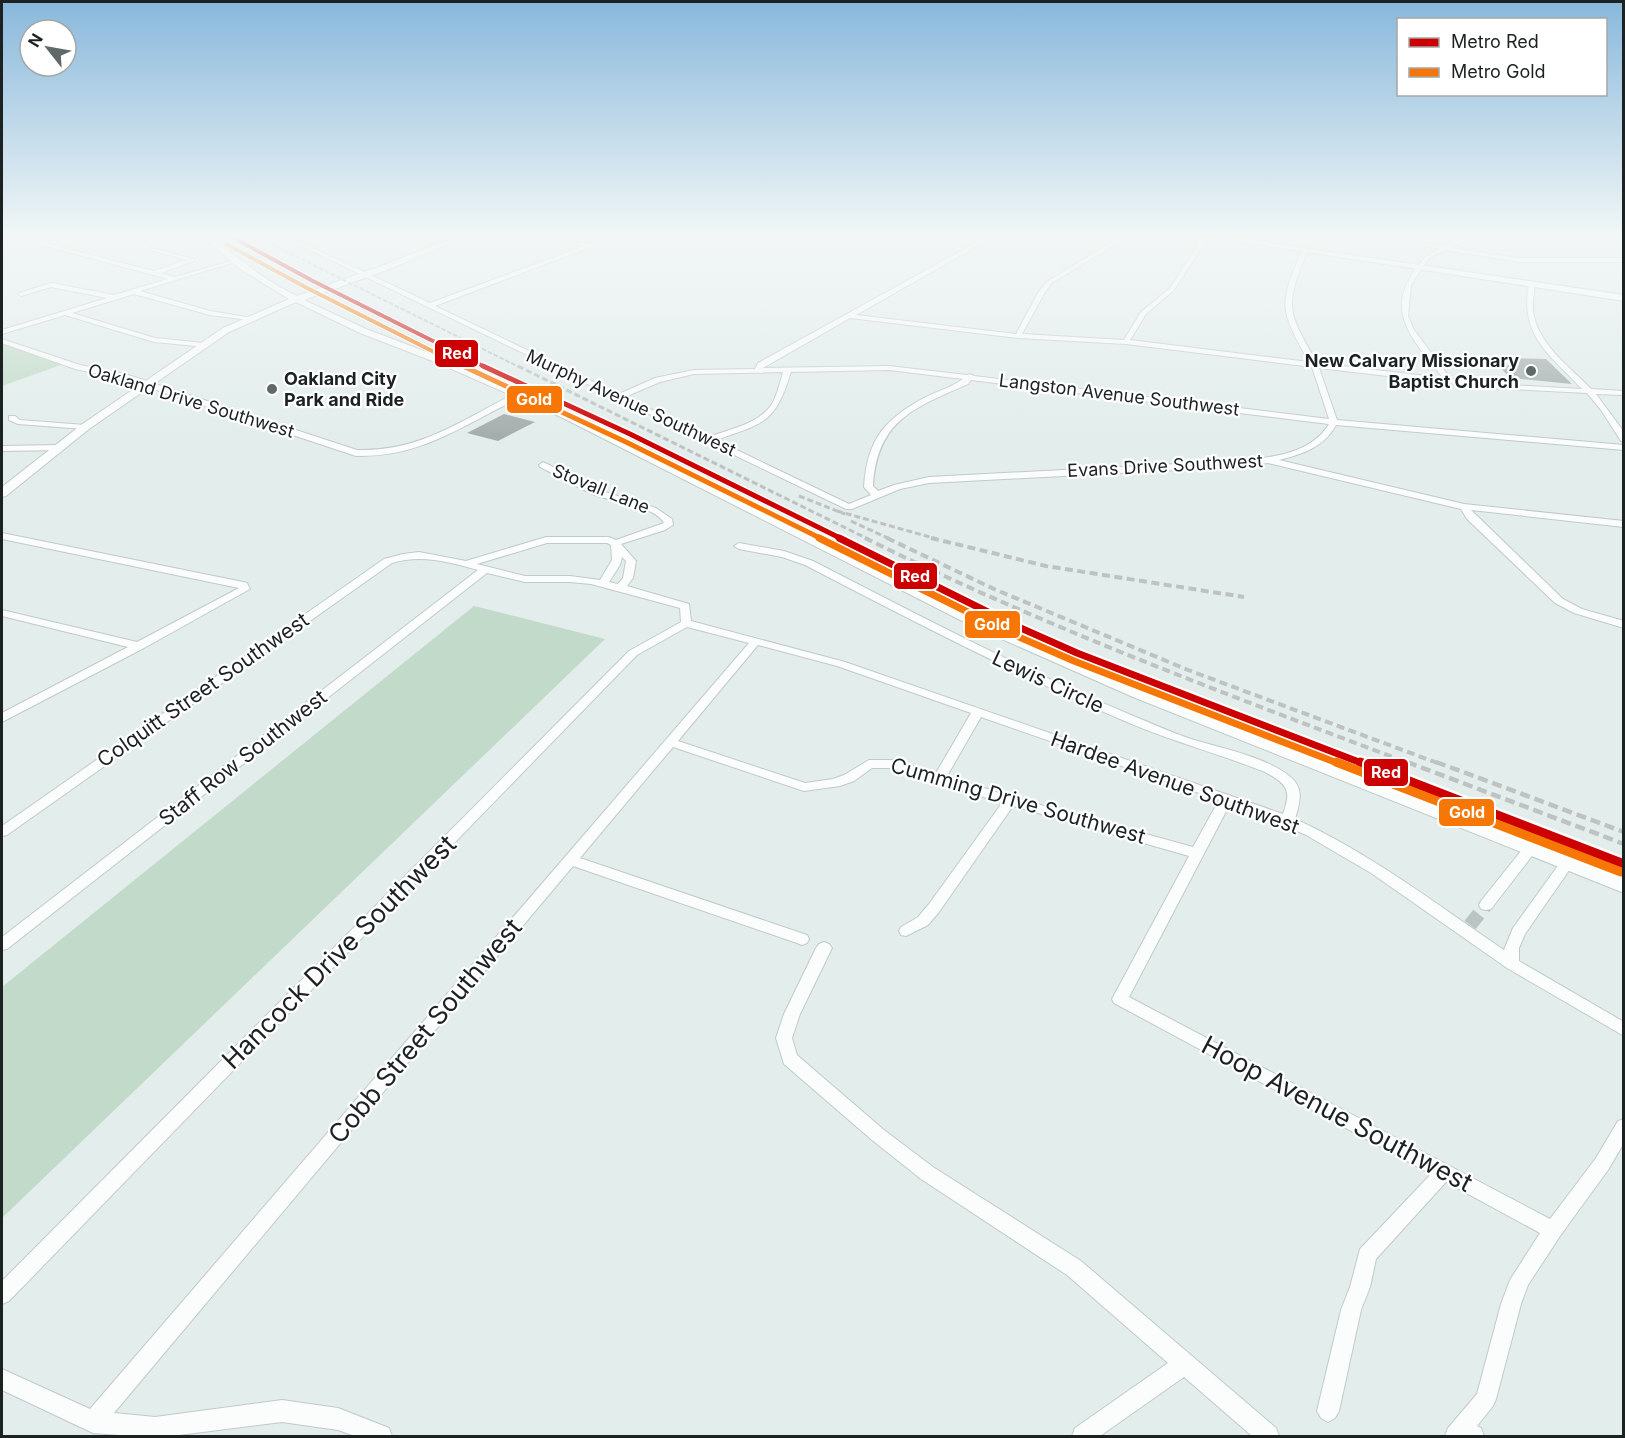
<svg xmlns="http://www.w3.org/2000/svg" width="1625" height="1438" font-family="Inter,sans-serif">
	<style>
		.green { fill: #c2dac9 }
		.building { fill: #a5adad }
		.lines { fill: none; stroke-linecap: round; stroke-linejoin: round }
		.minor-tunnel { stroke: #bac4c3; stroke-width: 14; stroke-dasharray: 14 8; stroke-linecap: butt }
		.minor-casing { stroke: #c2cac9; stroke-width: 2 }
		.major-casing { stroke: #c2cac9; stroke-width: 2 }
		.minor { fill: #fbfcfc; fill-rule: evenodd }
		.major { fill: #fbfcfc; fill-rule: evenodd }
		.rail-far3 { stroke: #bfc2c2; stroke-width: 2; stroke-dasharray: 4.5 2; stroke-linecap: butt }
		.rail-far2 { stroke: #bfc2c2; stroke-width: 3; stroke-dasharray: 6 3; stroke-linecap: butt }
		.rail-far1 { stroke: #bfc2c2; stroke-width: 4; stroke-dasharray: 8 4.5; stroke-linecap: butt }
		.rail { stroke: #bfc2c2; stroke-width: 4.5; stroke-dasharray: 10 5; stroke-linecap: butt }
		.metro-1-far3-casing { stroke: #fff; stroke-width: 6 }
		.metro-1-far2-casing { stroke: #fff; stroke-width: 8 }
		.metro-1-far1-casing { stroke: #fff; stroke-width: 11 }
		.metro-1-casing { stroke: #fff; stroke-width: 14 }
		.metro-2-far3-casing { stroke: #fff; stroke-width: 6 }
		.metro-2-far2-casing { stroke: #fff; stroke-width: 8 }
		.metro-2-far1-casing { stroke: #fff; stroke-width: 11 }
		.metro-2-casing { stroke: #fff; stroke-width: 14 }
		.metro-1-far3 { stroke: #c00; stroke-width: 4 }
		.metro-1-far2 { stroke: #c00; stroke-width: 5 }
		.metro-1-far1 { stroke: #c00; stroke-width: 7 }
		.metro-1 { stroke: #c00; stroke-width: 9 }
		.metro-2-far3 { stroke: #f67705; stroke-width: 4 }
		.metro-2-far2 { stroke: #f67705; stroke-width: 5 }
		.metro-2-far1 { stroke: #f67705; stroke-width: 7 }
		.metro-2 { stroke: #f67705; stroke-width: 9 }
		.poi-dot { fill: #616968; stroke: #fff; stroke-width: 2 }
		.labels { text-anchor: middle; stroke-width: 4.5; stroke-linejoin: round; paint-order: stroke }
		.far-poi-label { font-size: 18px; font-weight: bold; fill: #1b2221; stroke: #fff; text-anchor: end }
		.far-street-label { font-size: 18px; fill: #1b2221; stroke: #fff }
		.street-label { font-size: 21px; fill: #1b2221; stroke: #fff }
		.near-street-label { font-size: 26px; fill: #1b2221; stroke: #fff }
		.line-badge { stroke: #fff; stroke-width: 2 }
		.badge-label { font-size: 16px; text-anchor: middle; font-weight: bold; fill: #fff }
	</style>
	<rect width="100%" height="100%" fill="#e2edec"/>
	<path class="green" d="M 2,341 L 72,361 L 2,386 Z
		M 474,606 L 605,639 L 2,1218 L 2,987 Z"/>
	<path class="building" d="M 1509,358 L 1546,359 L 1572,384 L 1510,378 L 1498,365 L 1517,366 Z
		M 504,414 L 535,422 L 498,441 L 467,433 Z"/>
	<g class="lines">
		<path class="minor-tunnel" d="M 1470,925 L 1486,905"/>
		<defs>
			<path id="minor" d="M 9,236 L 18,236 L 154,271 L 186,260 L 151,250 L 151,248 L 194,259 L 194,261 L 161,273 L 175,277 L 238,259 L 238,261 L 140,291 L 210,311 L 252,318 L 249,320 L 210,315 L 134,294 L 72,313 L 155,338 L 204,343 L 207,343 L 207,347 L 154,342 L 65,315 L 2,334 L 2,330 L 107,298 L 51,287 L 21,296 L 18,294 L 19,293 L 51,283 L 114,295 L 168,279 Z
				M 281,236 L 288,236 L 430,303 L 584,246 L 535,236 C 553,236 570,243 588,244 C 598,244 608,236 620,236 L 435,306 L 619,394 L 655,378 L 694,370 L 755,369 L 758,363 L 988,236 L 995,236 L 856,315 L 1016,334 L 1039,291 L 1048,281 L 1122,236 L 1129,236 L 1052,283 L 1045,292 L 1022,334 L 1124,340 L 1141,312 L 1170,288 L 1203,236 L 1209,236 L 1174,290 L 1146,314 L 1130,340 L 1309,362 C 1280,310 1278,306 1302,250 L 1305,248 L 1308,250 C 1284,307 1287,310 1317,363 L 1443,378 C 1418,345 1384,315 1413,273 C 1421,261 1426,255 1439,249 L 1385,236 C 1405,236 1423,245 1442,246 C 1453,246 1462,236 1474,236 L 1451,248 L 1519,258 L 1624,258 L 1624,262 L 1519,262 L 1446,250 L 1429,258 L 1411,285 L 1408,316 L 1414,330 L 1451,379 L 1490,384 L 1582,389 C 1551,356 1519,336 1529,285 L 1534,284 C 1535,294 1531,305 1534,316 C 1540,346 1571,368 1591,389 L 1624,391 L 1624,395 L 1596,394 L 1624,432 L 1624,441 L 1621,441 L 1601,410 L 1587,393 L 1490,388 L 1319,368 L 1337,420 L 1624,445 L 1624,450 L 1336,425 C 1324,447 1303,454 1279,460 L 1464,504 L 1624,521 L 1624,527 L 1471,510 L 1563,599 L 1582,609 L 1624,621 L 1624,628 L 1574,613 L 1555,603 L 1467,519 L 1461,509 L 1268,463 L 1233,467 L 929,483 L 900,489 L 852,509 L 846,509 ZM 850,318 L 1018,338 L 1126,344 L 1312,367 L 1329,419 L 974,376 L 970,374 L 967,375 L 889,366 L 763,368 ZM 889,370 L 963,379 C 952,387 938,391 926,397 C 884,419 867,440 864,487 L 871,495 L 849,504 L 716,440 C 764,423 775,424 791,372 ZM 783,372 C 780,383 777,395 772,404 C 759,424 730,429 709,437 L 625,397 L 660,382 L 694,374 ZM 971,380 L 1329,424 C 1310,456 1266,458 1233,461 L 929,477 L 894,485 L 878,491 L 873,486 C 877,420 914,408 968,384 Z
				M 2,339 L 80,365 L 125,374 L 357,450 C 421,452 463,419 518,392 L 525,394 C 514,402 500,407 488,414 C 443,438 408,457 356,456 L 120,378 L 75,369 L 2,343 Z
				M 9,416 L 15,416 L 20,420 L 85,425 L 89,427 L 85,429 L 18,424 L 9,420 Z
				M 59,445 L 62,446 L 62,450 L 2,451 L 2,446 Z
				M 543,462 L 602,491 L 656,508 L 672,519 L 673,525 L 665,530 L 621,544 L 636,561 L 633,578 L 627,586 L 689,604 L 691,621 L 845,662 L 1283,814 C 1292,790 1287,784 1265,772 C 1217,753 1167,740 1120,719 C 1013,673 909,619 805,565 L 782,557 L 739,549 L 734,546 L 739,543 L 784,551 L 813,561 C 918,615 1023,670 1131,715 C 1151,723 1170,732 1191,739 C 1220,748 1263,756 1288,775 C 1305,787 1300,802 1295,819 C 1370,853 1436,904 1504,950 L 1513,928 L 1562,860 L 1572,860 L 1574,863 L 1572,866 L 1525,934 L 1519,948 L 1519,961 L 1624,1022 L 1624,1036 L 1507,968 L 1371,873 L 1306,835 L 1259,814 L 1230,804 L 1129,997 L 1550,1219 L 1596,1158 L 1618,1121 L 1624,1119 L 1624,1143 L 1608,1170 L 1560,1236 L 1528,1285 L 1521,1304 L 1496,1399 L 1493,1406 L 1477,1426 L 1481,1428 L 1484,1436 L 1445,1436 L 1448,1428 L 1477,1394 L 1501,1304 L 1510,1280 L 1540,1233 L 1446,1182 L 1376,1259 L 1370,1287 L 1361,1310 L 1339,1411 L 1335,1418 L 1328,1422 L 1321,1418 L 1317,1411 L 1341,1310 L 1350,1287 L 1360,1249 L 1431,1174 L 1114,1003 L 1112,999 L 1189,856 L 1013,806 L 939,912 L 928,925 L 906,936 L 901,935 L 899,931 L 901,927 L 918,917 L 929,904 L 1002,803 L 893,768 L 872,768 L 854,781 L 840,786 L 804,791 L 673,747 L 580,858 L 807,935 L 809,939 L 807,943 L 802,945 L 797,943 L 573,866 L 114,1413 L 155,1417 L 282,1400 L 338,1408 L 389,1428 L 392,1436 L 355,1436 L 338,1430 L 282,1422 L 171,1436 L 133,1436 L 93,1433 L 2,1390 L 2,1369 L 90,1409 L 749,643 L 687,627 L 637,655 L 9,1301 L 2,1304 L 2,1281 L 629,651 L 681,622 L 680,608 L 591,584 L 570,582 L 525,582 L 487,573 L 7,949 L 2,950 L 2,937 L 478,570 C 449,562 421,554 392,563 L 7,835 L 2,836 L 2,826 L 384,559 L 403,554 L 419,552 L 466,561 L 546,537 L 609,537 L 616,540 L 664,523 C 655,506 614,502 595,495 C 576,487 558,476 540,467 L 539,465 ZM 547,543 L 607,543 L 611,545 L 612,560 L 600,580 L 570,576 L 525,576 L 477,564 ZM 622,557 L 626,561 L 623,578 L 618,584 L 609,582 L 620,565 ZM 758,645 L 837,666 L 971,713 L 936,773 L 894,760 L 869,760 L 844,775 L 833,779 L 805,783 L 678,741 ZM 981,717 L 1219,800 L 1193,847 L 1015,798 L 947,776 Z
				M 2,533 L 243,582 L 247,583 L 250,589 L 144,648 L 2,722 L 2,713 L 128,647 L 2,616 L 2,610 L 137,642 L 239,588 L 2,539 Z
				M 1530,844 L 1535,846 L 1537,849 L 1535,852 L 1491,909 L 1486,910 L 1481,909 L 1479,905 L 1481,901 L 1525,846 Z
				M 824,942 L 829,944 L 832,948 L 800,1014 L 792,1038 L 797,1055 L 884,1130 L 933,1167 L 1081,1261 L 1276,1428 L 1279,1436 L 1252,1436 L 1184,1377 L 1100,1436 L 1072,1436 L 1075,1428 L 1168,1363 L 1067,1275 L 921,1179 L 872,1140 L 784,1064 L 776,1038 L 784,1014 L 816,948 L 819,944 Z"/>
			<path id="major" d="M 202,236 L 211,236 C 238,258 265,281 297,296 L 389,263 L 456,236 L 466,236 L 395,267 L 304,300 L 366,329 L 448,360 L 571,414 L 980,619 L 1145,691 L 1624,878 L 1624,893 L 1133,697 L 970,625 L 563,418 L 440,364 L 360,333 L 296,302 L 229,332 L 89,429 L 6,496 L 2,497 L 2,487 L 81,425 L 223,328 L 289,299 L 240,269 Z
				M 1203,236 L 1222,236 L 1624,295 L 1624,301 Z"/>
		</defs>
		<use href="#minor" class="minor-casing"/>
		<use href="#major" class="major-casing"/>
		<use href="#minor" class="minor"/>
		<use href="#major" class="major"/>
		<path class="rail-far3" d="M 255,236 L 521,368"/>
		<path class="rail-far2" d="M 518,366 L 868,539
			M 799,496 L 845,514
			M 837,511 L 937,539
			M 851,521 L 890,539"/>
		<path class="rail-far1" d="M 865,538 C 1042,626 1226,694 1411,764
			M 887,538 L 994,589 L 1188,670 L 1440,764
			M 931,538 L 1046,566 L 1244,597"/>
		<path class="rail" d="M 1407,762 L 1624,844
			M 1436,762 L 1624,832"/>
		<defs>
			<path id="metro-1-far3" d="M 230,236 L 313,281 L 487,368"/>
			<path id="metro-1-far2" d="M 483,366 L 630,434 L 842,539"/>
			<path id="metro-1-far1" d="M 839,538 L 1016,626 L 1077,653 L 1364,764"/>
			<path id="metro-1" d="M 1360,762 L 1624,864"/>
			<path id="metro-2-far3" d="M 226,244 L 309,289 L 466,368"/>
			<path id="metro-2-far2" d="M 463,366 L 626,442 L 822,539"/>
			<path id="metro-2-far1" d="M 819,538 L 1012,634 L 1074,661 L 1340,764"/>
			<path id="metro-2" d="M 1336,762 L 1621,872"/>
		</defs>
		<use href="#metro-1-far3" class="metro-1-far3-casing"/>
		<use href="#metro-1-far2" class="metro-1-far2-casing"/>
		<use href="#metro-1-far1" class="metro-1-far1-casing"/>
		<use href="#metro-1" class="metro-1-casing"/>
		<use href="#metro-2-far3" class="metro-2-far3-casing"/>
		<use href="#metro-2-far2" class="metro-2-far2-casing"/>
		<use href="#metro-2-far1" class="metro-2-far1-casing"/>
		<use href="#metro-2" class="metro-2-casing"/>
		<use href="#metro-1-far3" class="metro-1-far3"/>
		<use href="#metro-1-far2" class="metro-1-far2"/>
		<use href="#metro-1-far1" class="metro-1-far1"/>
		<use href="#metro-1" class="metro-1"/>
		<use href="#metro-2-far3" class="metro-2-far3"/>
		<use href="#metro-2-far2" class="metro-2-far2"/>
		<use href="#metro-2-far1" class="metro-2-far1"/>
		<use href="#metro-2" class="metro-2"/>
	</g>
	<linearGradient id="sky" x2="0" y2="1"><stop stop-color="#88b8dc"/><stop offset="0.54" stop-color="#f2f7f6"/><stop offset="1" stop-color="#f2f7f6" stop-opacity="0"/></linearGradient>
	<rect width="1625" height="437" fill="url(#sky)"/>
	<g class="poi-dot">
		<circle cx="1531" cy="371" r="6"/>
		<circle cx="272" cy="389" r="6"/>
	</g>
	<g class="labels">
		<g class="far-poi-label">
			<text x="1519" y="367">New Calvary Missionary<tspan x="1519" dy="21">Baptist Church</tspan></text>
			<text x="284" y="385" text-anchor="start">Oakland City<tspan x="284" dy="21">Park and Ride</tspan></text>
		</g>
		<g class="far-street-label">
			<text transform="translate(1119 395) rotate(7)" y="6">Langston Avenue Southwest</text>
			<text transform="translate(191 401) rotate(17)" y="6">Oakland Drive Southwest</text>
			<text transform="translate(631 403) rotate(25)" y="6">Murphy Avenue Southwest</text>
			<text transform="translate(1165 466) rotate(-3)" y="6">Evans Drive Southwest</text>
			<text transform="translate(601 489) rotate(22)" y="6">Stovall Lane</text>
		</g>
		<g class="street-label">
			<text transform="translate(1048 682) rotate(25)" y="7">Lewis Circle</text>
			<text transform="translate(203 690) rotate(-35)" y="7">Colquitt Street Southwest</text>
			<text transform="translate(243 758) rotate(-38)" y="7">Staff Row Southwest</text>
			<text transform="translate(1175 783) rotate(20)" y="7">Hardee Avenue Southwest</text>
			<text transform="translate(1018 801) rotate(16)" y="7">Cumming Drive Southwest</text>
		</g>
		<g class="near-street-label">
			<text transform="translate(339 952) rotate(-45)" y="9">Hancock Drive Southwest</text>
			<text transform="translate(425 1031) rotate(-50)" y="9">Cobb Street Southwest</text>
			<text transform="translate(1337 1114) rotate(28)" y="9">Hoop Avenue Southwest</text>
		</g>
	</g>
	<g class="line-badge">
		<rect x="434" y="339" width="45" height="29" rx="6" fill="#c00"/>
		<rect x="506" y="385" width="57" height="29" rx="6" fill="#f67705"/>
		<rect x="893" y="562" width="45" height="28" rx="6" fill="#c00"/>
		<rect x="964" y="610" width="57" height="29" rx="6" fill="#f67705"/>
		<rect x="1363" y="758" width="46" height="29" rx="6" fill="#c00"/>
		<rect x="1438" y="798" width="57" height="29" rx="6" fill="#f67705"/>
	</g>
	<g class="badge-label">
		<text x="457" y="359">Red</text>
		<text x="534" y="405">Gold</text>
		<text x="915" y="582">Red</text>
		<text x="992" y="630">Gold</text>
		<text x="1386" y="778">Red</text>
		<text x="1467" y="818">Gold</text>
	</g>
	<rect width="1625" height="1438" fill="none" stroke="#1b2221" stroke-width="6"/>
	<rect x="1397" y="18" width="210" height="78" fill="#ffffff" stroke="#a4a7a6" stroke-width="1.5"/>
	<rect x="1409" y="38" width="30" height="9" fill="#cc0000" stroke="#a4a7a6" stroke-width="1.5"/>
	<text x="1451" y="48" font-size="18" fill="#1b2221">Metro Red</text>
	<rect x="1409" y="68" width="30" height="9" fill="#f67705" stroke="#a4a7a6" stroke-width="1.5"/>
	<text x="1451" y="78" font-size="18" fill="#1b2221">Metro Gold</text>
	<g transform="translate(48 48) rotate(301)"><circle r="28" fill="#ffffff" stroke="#a4a7a6" stroke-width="1.5"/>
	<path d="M0-4.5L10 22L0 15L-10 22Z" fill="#616968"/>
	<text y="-9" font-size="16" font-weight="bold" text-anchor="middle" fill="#1b2221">N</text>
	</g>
</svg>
